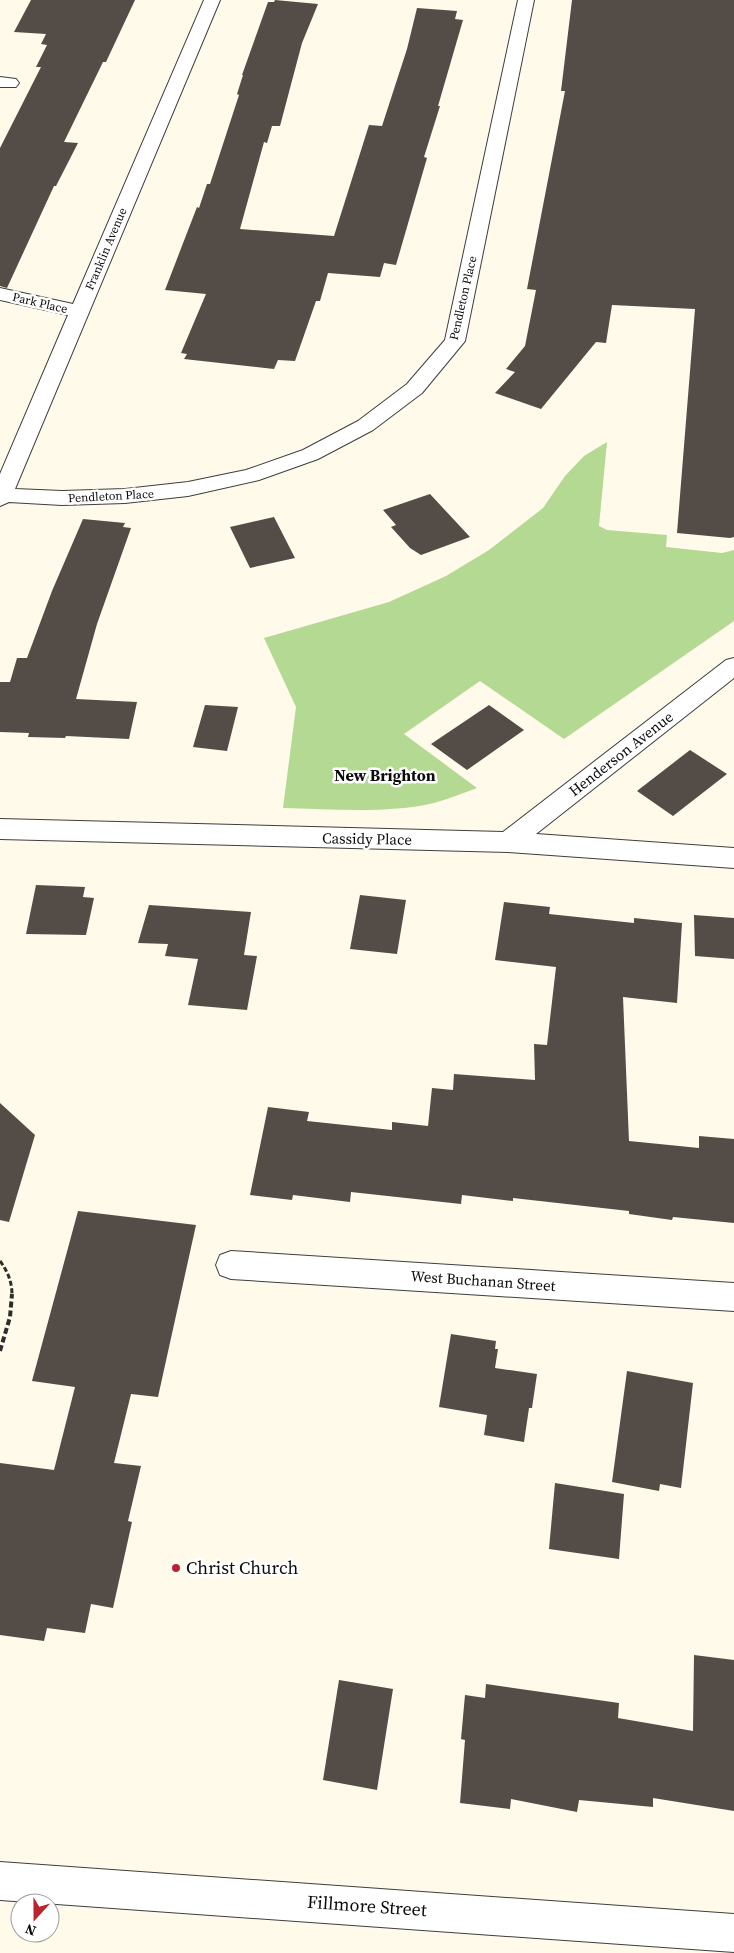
<svg xmlns="http://www.w3.org/2000/svg" width="734" height="1953" font-family="'Source Serif 4',serif">
	<style>
		.forest { fill: #b4d993 }
		.building { fill: #544c47 }
		.lines { fill: none; stroke-linecap: round; stroke-linejoin: round }
		.street-casing { stroke: #3e3e3e; stroke-width: 2 }
		.path-far1 { stroke: #2d2d2d; stroke-width: 3; stroke-dasharray: 5 2.5; stroke-linecap: butt }
		.path { stroke: #2d2d2d; stroke-width: 4; stroke-dasharray: 6 3; stroke-linecap: butt }
		.street { fill: #fff; fill-rule: evenodd }
		.poi-dot { fill: #bb242f; stroke: #fff; stroke-width: 2 }
		.labels { text-anchor: middle; stroke-width: 5; stroke-linejoin: round; paint-order: stroke }
		.far-street-label { font-size: 12px; fill: #0b0b0b; stroke: #fff }
		.street-label { font-size: 15px; fill: #0b0b0b; stroke: #fff }
		.neighbourhood-label { font-size: 16px; font-weight: bold; fill: #0b0b0b; stroke: #fff }
		.near-poi-label { font-size: 18px; fill: #0b0b0b; stroke: #fff; text-anchor: start }
		.near-street-label { font-size: 18px; fill: #0b0b0b; stroke: #fff }
	</style>
	<rect width="100%" height="100%" fill="#fffae9"/>
	<path class="forest" d="M 607,442 L 599,526 L 607,530 L 667,535 L 666,547 L 722,553 L 734,550 L 734,621 L 564,739 L 480,681 L 404,734 L 477,788 C 463,793 448,799 434,803 C 386,814 332,809 283,808 L 296,707 L 264,638 L 389,602 L 446,576 L 489,550 L 543,508 L 565,476 L 584,456 Z"/>
	<path class="building" d="M 31,0 L 135,0 L 106,62 L 103,62 L 64,142 L 78,143 L 56,186 L 54,186 L 7,288 L 0,286 L 0,148 L 41,67 L 36,67 L 47,45 L 41,44 L 46,34 L 14,32 Z
		M 275,0 L 318,4 L 302,43 L 280,126 L 272,126 L 267,143 L 264,142 L 240,229 L 334,236 L 369,125 L 382,126 L 407,49 L 417,8 L 457,11 L 455,19 L 463,20 L 438,106 L 440,106 L 424,157 L 427,158 L 396,265 L 384,263 L 380,277 L 328,273 L 320,301 L 316,301 L 295,361 L 278,360 L 274,369 L 184,359 L 187,354 L 181,353 L 206,294 L 165,290 L 197,207 L 199,208 L 207,184 L 210,184 L 239,95 L 237,94 L 243,75 L 242,75 L 268,2 L 274,2 Z
		M 572,0 L 734,0 L 734,537 L 730,538 L 677,533 L 695,309 L 612,305 L 606,343 L 596,342 L 541,409 L 495,393 L 515,372 L 506,369 L 525,346 L 536,290 L 527,289 L 565,91 L 561,91 Z
		M 430,494 L 470,537 L 421,555 L 410,548 L 391,527 L 396,525 L 383,510 Z
		M 274,517 L 295,558 L 250,568 L 230,527 Z
		M 83,519 L 125,523 L 123,527 L 131,528 L 97,624 L 76,699 L 137,702 L 129,739 L 66,736 L 65,738 L 28,737 L 29,733 L 0,732 L 0,682 L 10,682 L 17,658 L 27,658 L 52,591 Z
		M 205,705 L 238,707 L 227,751 L 193,747 Z
		M 489,705 L 524,730 L 467,770 L 431,744 Z
		M 690,750 L 727,774 L 673,816 L 637,791 Z
		M 36,885 L 85,887 L 83,897 L 94,898 L 86,935 L 26,934 Z
		M 360,895 L 406,900 L 397,954 L 350,949 Z
		M 504,902 L 550,907 L 549,914 L 634,923 L 634,918 L 682,923 L 677,1003 L 623,997 L 629,1141 L 699,1148 L 699,1136 L 734,1139 L 734,1223 L 673,1217 L 672,1220 L 629,1214 L 629,1211 L 513,1198 L 513,1201 L 462,1195 L 461,1204 L 351,1192 L 350,1202 L 293,1195 L 292,1200 L 250,1195 L 268,1107 L 309,1112 L 307,1121 L 392,1130 L 392,1122 L 428,1126 L 432,1088 L 453,1090 L 454,1074 L 535,1080 L 534,1044 L 547,1045 L 556,967 L 495,960 Z
		M 149,905 L 251,912 L 244,955 L 257,956 L 247,1010 L 188,1005 L 198,959 L 165,956 L 168,944 L 138,943 Z
		M 694,915 L 734,918 L 734,959 L 695,956 Z
		M 0,1103 L 35,1135 L 9,1222 L 0,1220 Z
		M 78,1211 L 196,1225 L 158,1397 L 131,1394 L 114,1463 L 141,1466 L 128,1521 L 132,1522 L 113,1608 L 91,1604 L 85,1633 L 47,1628 L 44,1641 L 0,1635 L 0,1463 L 54,1470 L 75,1387 L 32,1381 Z
		M 451,1334 L 496,1341 L 495,1349 L 498,1349 L 495,1368 L 537,1374 L 532,1408 L 529,1408 L 524,1442 L 484,1435 L 487,1415 L 439,1407 Z
		M 627,1371 L 693,1383 L 681,1488 L 660,1484 L 659,1491 L 612,1482 Z
		M 555,1483 L 624,1494 L 619,1559 L 549,1549 Z
		M 694,1655 L 734,1660 L 734,1811 L 653,1798 L 653,1807 L 579,1800 L 577,1812 L 511,1799 L 510,1809 L 460,1803 L 465,1740 L 461,1739 L 465,1695 L 485,1698 L 486,1684 L 619,1703 L 618,1718 L 693,1731 Z
		M 339,1680 L 393,1689 L 377,1790 L 323,1780 Z"/>
	<g class="lines">
		<defs>
			<path id="street" d="M 204,0 L 220,0 L 15,489 L 62,491 L 125,489 L 188,482 L 246,470 L 303,450 L 358,421 L 407,384 L 445,340 L 518,0 L 534,0 L 465,341 L 422,393 L 373,430 L 318,459 L 259,480 L 188,496 L 125,503 L 62,505 L 9,502 L 0,506 L 0,474 L 68,315 L 0,300 L 0,288 L 73,304 Z
				M 0,77 L 16,79 L 19,83 L 16,87 L 0,87 Z
				M 734,658 L 734,678 L 536,834 L 734,848 L 734,868 L 508,852 L 0,839 L 0,819 L 503,832 L 726,660 Z
				M 231,1251 L 734,1283 L 734,1311 L 231,1279 L 220,1275 L 216,1265 L 220,1255 Z
				M 0,1862 L 734,1914 L 734,1952 L 0,1900 Z"/>
		</defs>
		<use href="#street" class="street-casing"/>
		<path class="path-far1" d="M 0,1261 C 8,1272 12,1282 12,1295"/>
		<path class="path" d="M 0,1351 L 10,1317 L 12,1294"/>
		<use href="#street" class="street"/>
	</g>
	<circle class="poi-dot" cx="176" cy="1568" r="5"/>
	<g class="labels">
		<g class="far-street-label">
			<text transform="translate(106 249) rotate(-67)" y="4">Franklin Avenue</text>
			<text transform="translate(463 298) rotate(-77)" y="4">Pendleton Place</text>
			<text transform="translate(40 303) rotate(13)" y="4">Park Place</text>
			<text transform="translate(111 496) rotate(-3)" y="4">Pendleton Place</text>
		</g>
		<g class="street-label">
			<text transform="translate(621 754) rotate(-38)" y="5">Henderson Avenue</text>
			<text transform="translate(367 839) rotate(1)" y="5">Cassidy Place</text>
			<text transform="translate(483 1281) rotate(4)" y="5">West Buchanan Street</text>
		</g>
		<g class="neighbourhood-label">
			<text x="385" y="781">New Brighton</text>
		</g>
		<g class="near-poi-label">
			<text x="186" y="1574">Christ Church</text>
		</g>
		<g class="near-street-label">
			<text transform="translate(367 1906) rotate(4)" y="6">Fillmore Street</text>
		</g>
	</g>
	<g transform="translate(35 1918) rotate(201)"><circle r="24" fill="#ffffff" stroke="#9d9d9d"/>
	<path d="M0-4L9 19L0 12L-9 19Z" fill="#bb242f"/>
	<text y="-8" font-size="14" font-weight="bold" text-anchor="middle" fill="#0b0b0b">N</text>
	</g>
</svg>
